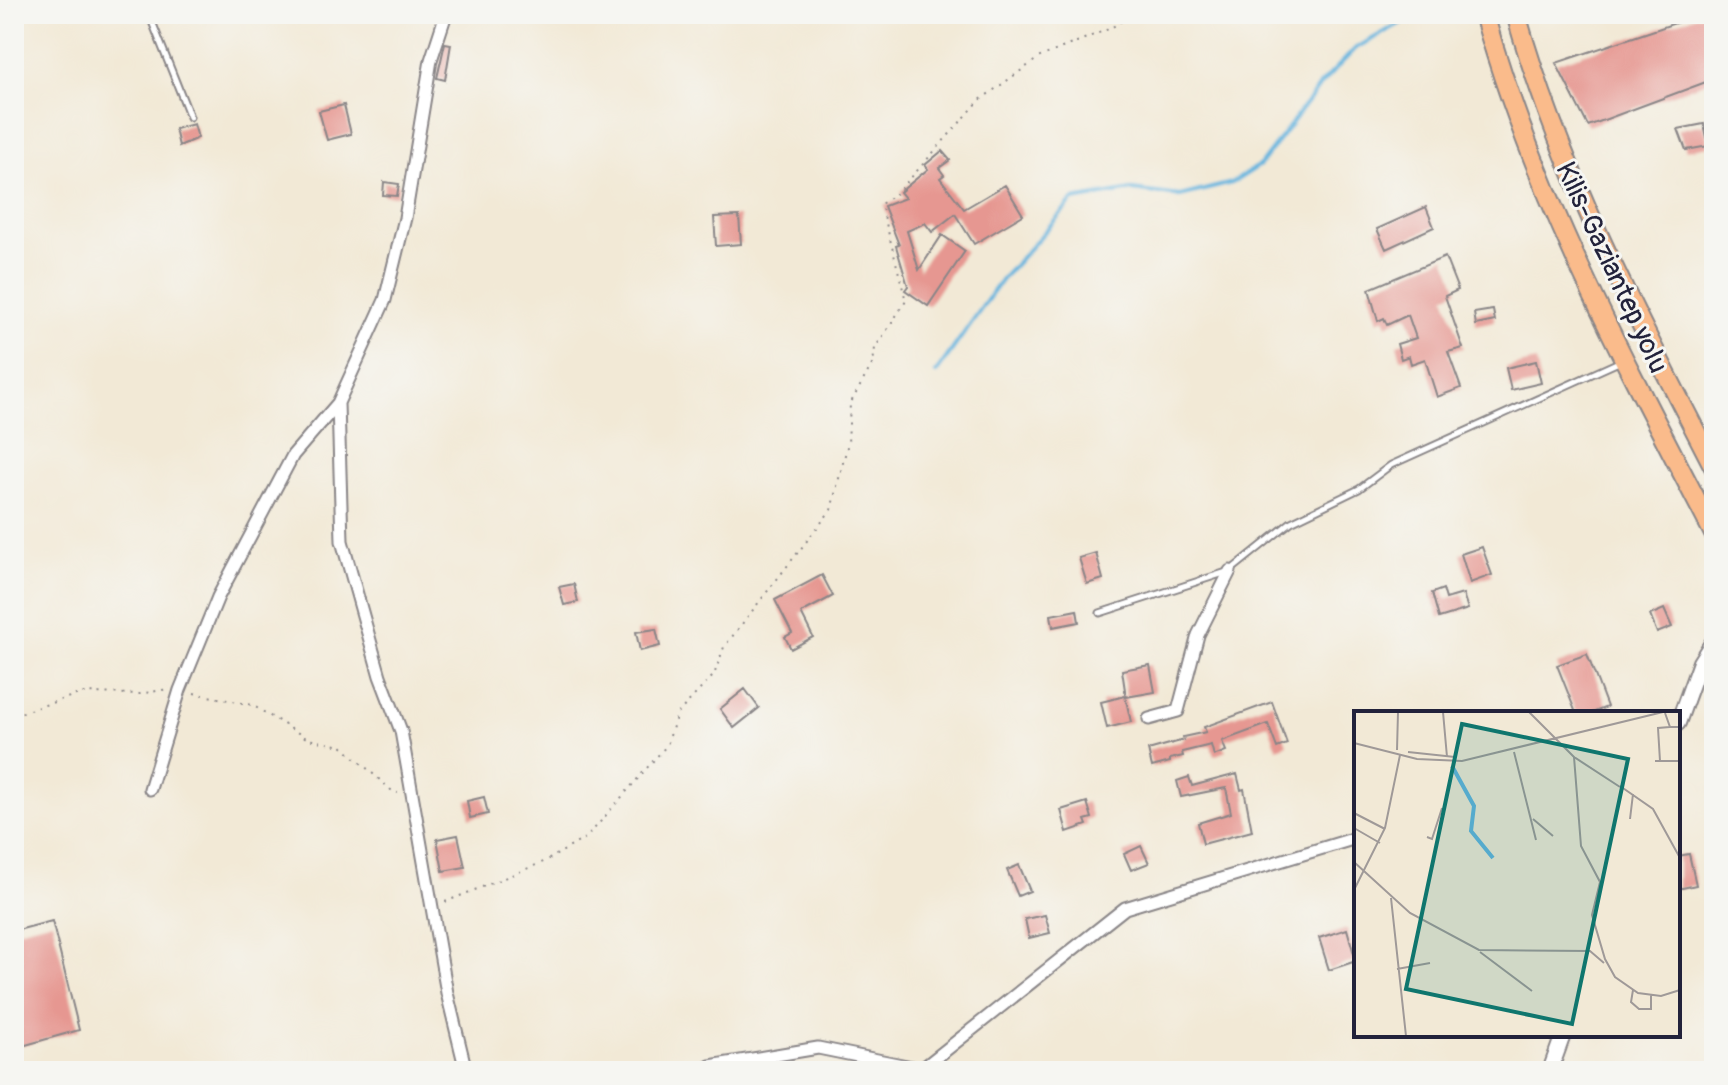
<svg xmlns="http://www.w3.org/2000/svg" width="1728" height="1085" font-family="Pangolin,sans-serif">
	<style>
		.lines { fill: none; stroke-linecap: round; stroke-linejoin: round }
		.stream { stroke: #63b4de; stroke-width: 4 }
		.building { fill: #e69791 }
		.service-casing { stroke: #8a8688; stroke-width: 9 }
		.minor-casing { stroke: #8a8688; stroke-width: 15 }
		.tertiary-casing { stroke: #8a8688; stroke-width: 18 }
		.trunk-casing { stroke: #8a8688; stroke-width: 22 }
		.path { stroke: #8a8688; stroke-width: 2; stroke-dasharray: 2 6; stroke-linecap: butt }
		.service { stroke: #fff; stroke-width: 5 }
		.minor { stroke: #fff; stroke-width: 11 }
		.tertiary { stroke: #fff; stroke-width: 14 }
		.trunk { stroke: #fabb8b; stroke-width: 18 }
		.labels { text-anchor: middle; stroke-width: 6; stroke-linejoin: round; paint-order: stroke }
		.street-label { font-size: 28px; fill: #22223b; stroke: #f6f6f2 }
		.inset-river { fill: none; stroke: #63b4de; stroke-width: 4 }
		.inset-road { fill: none; stroke: #9f9998; stroke-width: 2 }
		.view { fill: #0f766e; fill-opacity: 0.15; stroke: #0f766e; stroke-width: 4 }
		.inset-edge { fill: none; stroke: #22223b; stroke-width: 4 }
	</style>
	<rect width="100%" height="100%" fill="#f6f6f2"/>
	<filter id="ink" filterUnits="userSpaceOnUse"><feTurbulence type="fractalNoise" baseFrequency=".0125" numOctaves="2"/><feDisplacementMap in="SourceGraphic" scale="16" xChannelSelector="R" yChannelSelector="G"/><feConvolveMatrix kernelMatrix="1 2 1 2 8 2 1 2 1" color-interpolation-filters="sRGB"/></filter>
	<filter id="wash" filterUnits="userSpaceOnUse"><feTurbulence type="fractalNoise" baseFrequency=".006" numOctaves="4" result="noise"/><feDisplacementMap in="SourceGraphic" scale="32" xChannelSelector="R" yChannelSelector="G"/><feGaussianBlur stdDeviation="1.8" result="paint"/><feColorMatrix in="noise" values="0 0 0 0 0 0 0 0 0 0 0 0 0 0 0 0 0 1.4 0 .05"/><feComposite in="paint" operator="in"/></filter>
	<g filter="url(#wash)">
		<rect width="100%" height="100%" fill="#f2e9d6"/>
		<g class="lines">
			<path class="stream" d="M 936,373 L 1002,279 L 1073,200 L 1132,190 L 1180,196 L 1232,183 L 1260,165 L 1321,84 L 1356,48 L 1417,14"/>
		</g>
		<g id="blocks">
			<path class="building" d="M 1702,14 L 1712,14 L 1714,18 L 1714,79 L 1588,126 L 1556,63 Z
				M 445,43 L 451,44 L 445,80 L 437,78 Z
				M 344,105 L 351,134 L 327,140 L 319,111 Z
				M 194,124 L 198,138 L 179,146 L 175,129 Z
				M 1704,124 L 1709,146 L 1686,150 L 1678,129 Z
				M 942,151 L 950,160 L 939,168 L 944,175 L 940,178 L 964,209 L 1005,185 L 1023,215 L 974,244 L 955,214 L 932,232 L 925,223 L 907,231 L 919,270 L 942,235 L 965,251 L 928,306 L 905,290 L 908,286 L 896,246 L 899,245 L 884,206 L 905,198 L 900,192 L 928,169 L 925,165 Z
				M 384,182 L 399,184 L 397,196 L 383,195 Z
				M 1426,207 L 1434,227 L 1386,249 L 1377,229 Z
				M 739,216 L 741,244 L 716,246 L 714,217 Z
				M 1445,257 L 1458,290 L 1445,296 L 1463,348 L 1448,352 L 1461,388 L 1437,397 L 1425,359 L 1411,364 L 1409,356 L 1401,359 L 1397,344 L 1416,338 L 1408,315 L 1387,325 L 1384,318 L 1378,321 L 1369,289 Z
				M 1493,310 L 1495,321 L 1476,325 L 1474,313 Z
				M 1536,361 L 1541,383 L 1511,390 L 1506,368 Z
				M 1482,547 L 1492,575 L 1470,583 L 1461,554 Z
				M 1096,553 L 1103,579 L 1087,584 L 1079,558 Z
				M 822,575 L 833,596 L 801,613 L 813,637 L 791,649 L 785,637 L 792,633 L 775,600 Z
				M 574,584 L 578,602 L 564,605 L 559,587 Z
				M 1443,589 L 1446,599 L 1463,594 L 1468,609 L 1439,618 L 1432,593 Z
				M 1664,609 L 1672,627 L 1657,633 L 1650,615 Z
				M 1077,610 L 1079,622 L 1053,627 L 1051,615 Z
				M 656,629 L 660,646 L 640,651 L 636,632 Z
				M 1587,654 L 1607,707 L 1592,713 L 1576,713 L 1557,665 Z
				M 1150,665 L 1155,692 L 1126,697 L 1122,670 Z
				M 745,689 L 759,708 L 734,728 L 720,709 Z
				M 1125,696 L 1131,722 L 1107,728 L 1101,702 Z
				M 1272,702 L 1287,744 L 1277,748 L 1268,724 L 1222,741 L 1226,751 L 1214,756 L 1211,745 L 1182,752 L 1183,756 L 1170,759 L 1170,762 L 1152,767 L 1148,750 L 1184,740 L 1183,737 L 1206,732 L 1204,727 Z
				M 1237,774 L 1241,790 L 1244,789 L 1252,831 L 1203,844 L 1198,823 L 1231,813 L 1226,788 L 1181,797 L 1177,781 L 1189,777 L 1192,786 Z
				M 484,797 L 488,814 L 470,818 L 467,801 Z
				M 1087,802 L 1092,818 L 1085,820 L 1087,825 L 1067,832 L 1061,810 Z
				M 458,835 L 465,867 L 443,871 L 437,839 Z
				M 1141,846 L 1149,863 L 1131,870 L 1124,854 Z
				M 1689,854 L 1696,885 L 1678,889 L 1678,856 Z
				M 1019,865 L 1030,891 L 1018,896 L 1007,870 Z
				M 1045,915 L 1050,933 L 1029,938 L 1025,919 Z
				M 52,921 L 79,1030 L 22,1046 L 14,1017 L 14,931 Z
				M 1347,929 L 1356,961 L 1329,970 L 1319,938 Z"/>
		</g>
	</g>
	<g filter="url(#ink)">
		<use href="#blocks" fill-opacity="0" stroke="#8a8688" stroke-width="2"/>
		<g class="lines">
			<defs>
				<path id="service" d="M 149,14 L 190,117
					M 1100,613 L 1230,571 L 1291,522 L 1359,489 L 1391,465 L 1621,361"/>
				<path id="minor" d="M 446,14 L 431,60 L 405,218 L 385,300 L 338,403 L 342,541 L 380,676 L 401,731 L 447,993 L 466,1071
					M 1149,719 L 1178,711 L 1198,635 L 1230,571
					M 150,789 L 180,690 L 218,597 L 293,455 L 338,403
					M 702,1071 L 710,1066 L 818,1048 L 922,1069 L 1125,908 L 1356,838"/>
				<path id="tertiary" d="M 1678,723 L 1700,662 L 1714,640
					M 1550,1071 L 1563,1035"/>
				<path id="trunk" d="M 1484,14 C 1536,199 1626,364 1714,534
					M 1516,14 C 1561,174 1638,320 1714,467"/>
			</defs>
			<use href="#service" class="service-casing"/>
			<use href="#minor" class="minor-casing"/>
			<use href="#tertiary" class="tertiary-casing"/>
			<use href="#trunk" class="trunk-casing"/>
			<path class="path" d="M 194,693 L 252,705 L 308,739 L 342,746 L 391,790 L 398,793
				M 14,715 L 82,693 L 140,694 L 168,689
				M 445,902 L 546,861 L 587,837 L 667,745 L 677,714 L 714,675 L 724,647 L 831,510 L 848,443 L 850,404 L 873,363 L 875,348 L 906,301 L 881,204 L 899,191 L 980,100 L 1040,57 L 1111,28 L 1132,14"/>
			<use href="#service" class="service"/>
			<use href="#minor" class="minor"/>
			<use href="#tertiary" class="tertiary"/>
			<use href="#trunk" class="trunk"/>
		</g>
	</g>
	<g class="labels">
		<g class="street-label">
			<text transform="translate(1613 267) rotate(65)" y="10">Kilis-Gaziantep yolu</text>
		</g>
	</g>
	<g transform="translate(1354 711)">
		<rect width="326" height="326" fill="#f2e9d6"/>
		<path class="inset-river" d="M 98,55 L 120,95 L 117,120 L 139,147"/>
		<path class="inset-road" d="M 89,1 L 93,46M 175,1 L 221,47M 311,2 L 316,16 L 326,16M 0,32 L 63,48 L 108,50 L 309,1M 43,39 L 44,1M 54,41 L 101,46M 160,41 L 182,129M 301,50 L 326,50M 306,50 L 304,17 L 316,16M 266,75 L 299,98 L 326,147M 266,76 L 220,46 L 227,135 L 246,171 L 238,204 L 251,248 L 261,266 L 284,282 L 307,285 L 326,279M 0,102 L 31,118M 179,108 L 199,125M 276,108 L 279,83M 0,117 L 26,132M 73,126 L 78,128 L 88,97M 0,151 L 56,202 L 125,239 L 236,240 L 250,252M 0,179 L 31,117 L 46,44M 37,187 L 52,325M 126,241 L 178,280M 43,258 L 76,252M 279,279 L 277,291 L 285,298 L 297,298 L 297,284"/>
		<path class="view" d="M 108,13 L 274,48 L 218,313 L 52,278 Z"/>
		<rect width="326" height="326" class="inset-edge"/>
	</g>
	<rect width="1728" height="1085" fill="none" stroke="#f6f6f2" stroke-width="48"/>
</svg>
